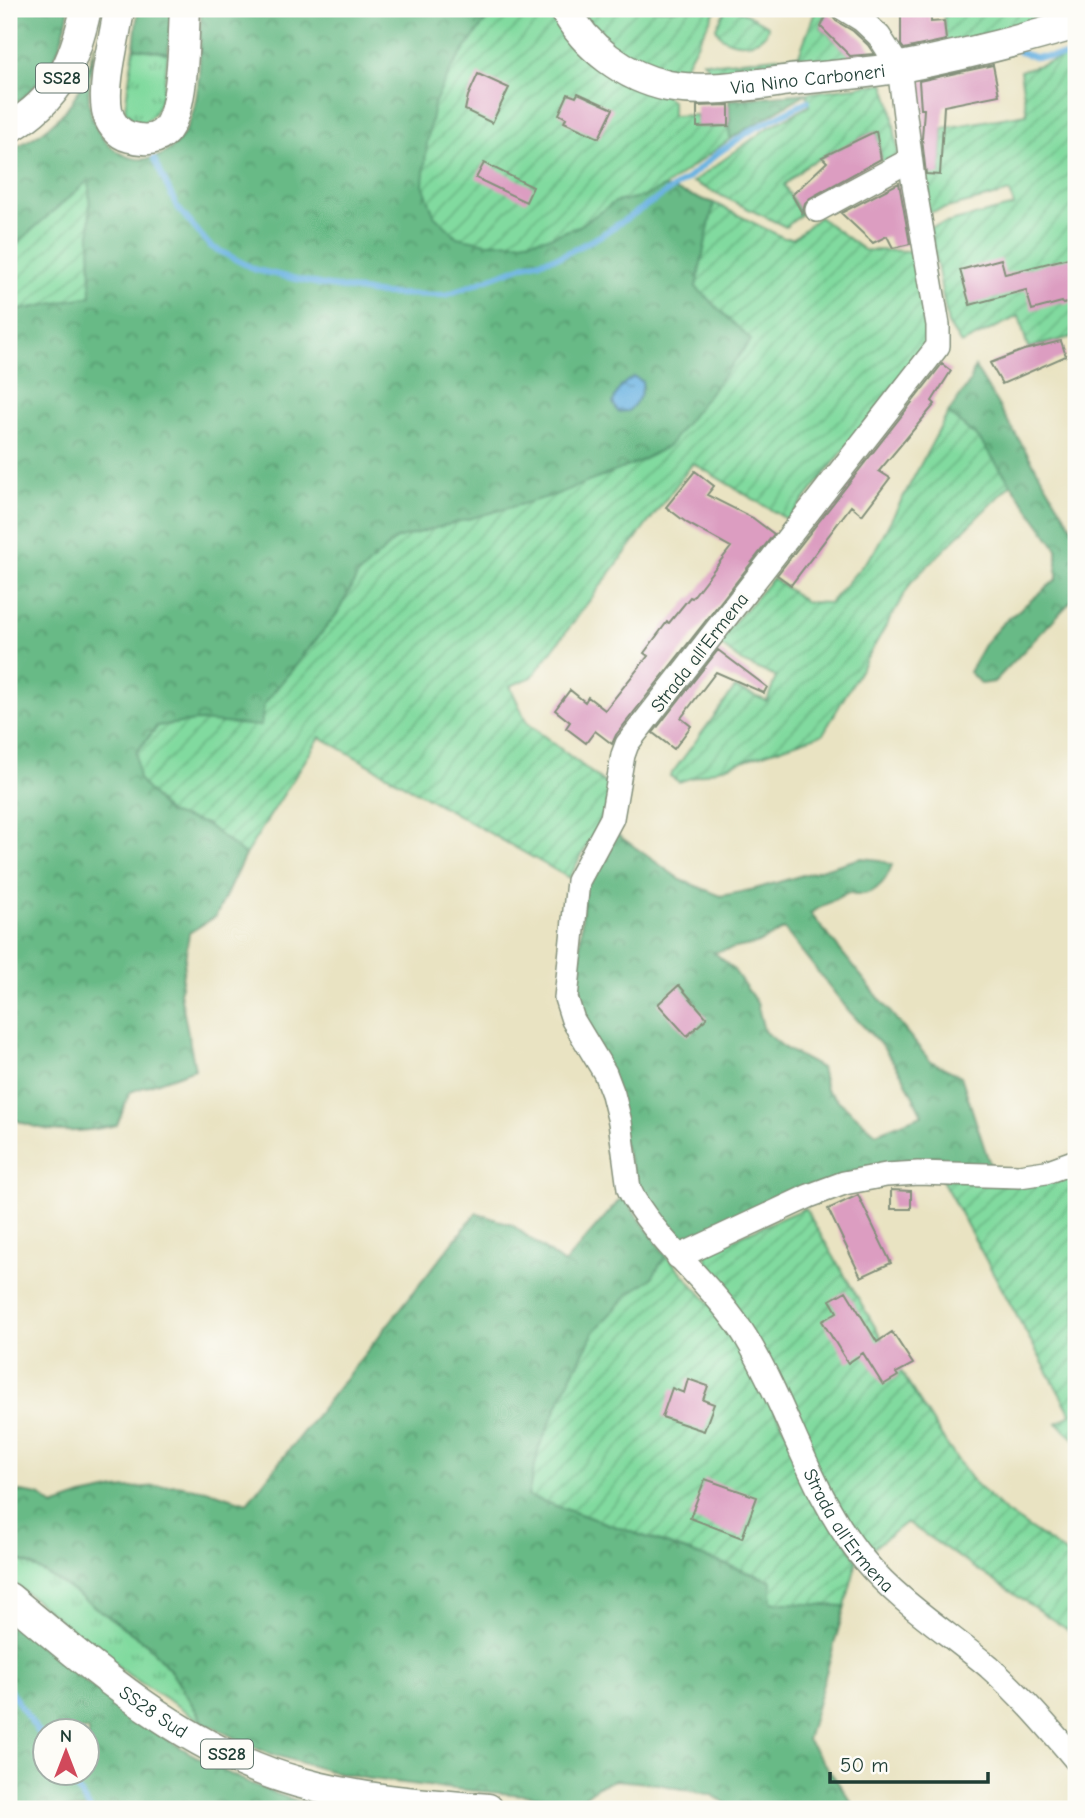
<svg xmlns="http://www.w3.org/2000/svg" width="1085" height="1818" font-family="'Comic Neue',sans-serif">
	<style>
		.grass { fill: url(#grass-tufts); stroke: #508c6a; stroke-width: 2 }
		.forest { fill: url(#forest-crowns); stroke: #447c5d; stroke-width: 2; fill-rule: evenodd }
		.garden { fill: url(#garden-furrows); stroke: #508c6a; stroke-width: 2 }
		.water { fill: url(#water-ripples); stroke: #44788b; stroke-width: 2 }
		.lines { fill: none; stroke-linecap: round; stroke-linejoin: round }
		.stream { stroke: #6ab3e2; stroke-width: 6 }
		.building { fill: #dc9dc1 }
		.minor-casing { stroke: #84907b; stroke-width: 26 }
		.major-casing { stroke: #84907b; stroke-width: 33 }
		.minor { stroke: #fff; stroke-width: 23 }
		.major { stroke: #fff; stroke-width: 30 }
		.labels { text-anchor: middle; stroke-width: 5; stroke-linejoin: round; paint-order: stroke }
		.shield { fill: #fdfcf7; stroke: #62766e; stroke-width: 2 }
		.shield-label { font-size: 18px; font-weight: bold; fill: #1f3d34 }
		.street-label { font-size: 19px; fill: #1f3d34; stroke: #fdfcf7 }
	</style>
	<defs>
		<pattern id="grass-tufts" width="24" height="20" patternUnits="userSpaceOnUse" patternTransform="scale(1.75)"><rect width="24" height="20" fill="#81da9f"/><path d="M3 7l-1-3M5 7V3M7 7l1-3M15 17l-1-3M17 17v-4M19 17l1-3" fill="none" stroke="#69b282"/></pattern>
		<pattern id="forest-crowns" width="20" height="18" patternUnits="userSpaceOnUse" patternTransform="scale(1.75)"><rect width="20" height="18" fill="#68ba86"/><path d="M2 6a3 3 0 1 1 6 0M12 15a3 3 0 1 1 6 0" fill="none" stroke="#55986e"/></pattern>
		<pattern id="garden-furrows" width="10" height="10" patternUnits="userSpaceOnUse" patternTransform="scale(1.75)"><rect width="10" height="10" fill="#81da9f"/><path d="M-1 1l2-2M0 10L10 0M9 11l2-2" fill="none" stroke="#69b282"/></pattern>
		<pattern id="water-ripples" width="26" height="14" patternUnits="userSpaceOnUse" patternTransform="scale(1.75)"><rect width="26" height="14" fill="#6ab3e2"/><path d="M2 4q2-2 4 0t4 0M15 11q2-2 4 0t4 0" fill="none" stroke="#5793b8"/></pattern>
	</defs>
	<rect width="100%" height="100%" fill="#fdfcf7"/>
	<filter id="ink" filterUnits="userSpaceOnUse"><feTurbulence type="fractalNoise" baseFrequency=".0143" numOctaves="2"/><feDisplacementMap in="SourceGraphic" scale="14" xChannelSelector="R" yChannelSelector="G"/><feConvolveMatrix kernelMatrix="1 2 1 2 8 2 1 2 1" color-interpolation-filters="sRGB"/></filter>
	<filter id="wash" filterUnits="userSpaceOnUse"><feTurbulence type="fractalNoise" baseFrequency=".00686" numOctaves="4" result="noise"/><feDisplacementMap in="SourceGraphic" scale="28" xChannelSelector="R" yChannelSelector="G"/><feGaussianBlur stdDeviation="1.57" result="paint"/><feColorMatrix in="noise" values="0 0 0 0 0 0 0 0 0 0 0 0 0 0 0 0 0 1.4 0 .05"/><feComposite in="paint" operator="in"/></filter>
	<g filter="url(#wash)">
		<rect width="100%" height="100%" fill="#e9e3c2"/>
		<path class="grass" d="M 134,48 L 168,53 C 164,76 166,113 141,124 C 131,122 128,118 125,108 Z
			M 9,1556 L 31,1565 L 64,1585 L 147,1644 L 171,1671 L 204,1723 L 129,1675 L 9,1579 Z"/>
		<path class="forest" d="M 9,9 L 69,9 C 61,55 47,81 9,109 Z
			M 138,9 L 172,9 L 168,53 L 134,48 Z
			M 201,9 L 494,9 L 451,69 L 487,243 L 520,242 L 550,237 L 579,226 L 615,202 L 645,196 L 664,187 L 714,203 L 696,287 L 752,340 L 668,446 L 639,462 L 358,575 L 337,614 L 303,655 L 261,727 L 197,721 L 157,726 L 136,753 L 168,813 L 206,824 L 245,855 L 216,916 L 189,933 L 180,993 L 195,1069 L 130,1092 L 117,1125 C 76,1134 47,1135 9,1117 L 9,312 L 91,296 L 89,181 L 9,250 L 9,150 C 61,128 82,97 95,44 C 92,67 85,92 91,114 C 105,165 164,178 188,126 C 203,95 199,43 201,9 Z
			M 807,93 L 730,139 L 729,100 Z
			M 975,367 L 1076,534 L 1076,596 L 994,682 L 982,684 L 969,672 L 985,643 L 1002,624 L 1057,579 L 1057,549 L 979,439 L 948,413 L 969,383 Z
			M 615,833 L 681,880 L 721,896 L 755,889 L 861,858 L 880,860 L 892,865 C 885,885 870,900 848,892 L 810,913 L 930,1061 L 961,1076 L 991,1168 L 917,1164 L 679,1246 L 643,1201 L 576,1004 L 584,888 ZM 784,929 L 849,1011 L 883,1047 L 903,1076 L 922,1115 L 876,1133 L 826,1090 L 821,1068 L 786,1049 L 764,1031 L 757,1003 L 733,969 L 714,952 L 756,944 Z
			M 623,1196 L 666,1255 L 651,1280 L 629,1293 L 594,1332 L 566,1387 L 539,1448 L 528,1496 L 772,1581 L 771,1602 L 845,1606 L 807,1740 L 857,1809 L 735,1809 L 712,1795 L 658,1784 L 615,1780 L 598,1786 L 580,1800 L 443,1788 L 364,1778 L 326,1770 L 267,1753 L 204,1723 L 171,1671 L 147,1644 L 64,1585 L 31,1565 L 9,1556 L 9,1490 L 39,1495 L 53,1506 L 82,1496 L 116,1489 L 177,1485 L 206,1490 L 247,1503 L 476,1213 L 512,1225 L 564,1264 Z
			M 9,1620 C 104,1699 203,1779 326,1809 L 9,1809 ZM 88,1730 L 88,1772 L 46,1772 L 46,1730 Z"/>
		<path class="garden" d="M 494,9 L 551,9 L 672,101 L 672,116 L 697,115 L 698,127 L 729,126 L 730,139 L 664,187 L 645,196 L 615,202 L 579,226 L 550,237 L 520,242 L 487,243 L 457,237 L 434,215 L 423,184 L 427,143 L 434,104 L 451,69 Z
			M 578,9 L 716,9 L 679,77 L 665,74 L 617,51 Z
			M 726,9 L 737,9 L 768,26 C 767,48 721,49 716,28 Z
			M 810,9 L 828,11 L 821,27 L 850,55 L 853,62 L 713,74 L 703,61 L 718,63 L 799,55 L 815,12 Z
			M 943,9 L 1067,9 L 1068,11 L 946,46 Z
			M 1076,54 L 1076,336 L 1028,348 L 1019,316 L 961,344 L 948,324 L 930,227 L 1014,206 L 1010,192 L 927,213 L 920,174 L 940,174 L 943,128 L 1027,114 L 1020,71 Z
			M 884,83 L 891,104 L 898,154 L 882,163 L 876,131 L 808,164 L 784,185 L 801,214 L 786,227 L 693,182 L 766,129 L 809,106 L 807,93 Z
			M 89,180 L 91,296 L 9,312 L 9,250 Z
			M 714,203 L 784,238 L 794,238 L 819,217 L 864,250 L 910,251 L 929,333 L 926,348 L 788,520 L 693,463 L 532,677 L 510,686 L 527,723 L 610,787 L 606,811 L 569,878 L 320,737 L 245,855 L 206,824 L 168,813 L 139,780 L 136,753 L 158,726 L 197,721 L 261,726 L 264,704 L 337,614 L 358,575 L 396,539 L 555,495 L 639,462 L 668,446 L 751,340 L 696,287 Z
			M 948,413 L 979,439 L 1011,484 L 912,581 L 823,734 L 679,782 L 670,776 L 735,688 L 767,701 L 776,677 L 742,662 L 717,642 L 773,578 L 805,602 L 830,603 L 874,552 Z
			M 1076,1169 L 1076,1330 L 1072,1340 L 1076,1345 L 1076,1440 L 1057,1423 L 1071,1414 L 942,1180 Z
			M 805,1208 L 908,1383 L 947,1445 L 971,1479 L 1004,1511 L 1076,1560 L 1076,1625 L 1071,1632 L 906,1522 L 867,1553 L 696,1267 L 708,1261 L 704,1252 Z
			M 666,1255 L 728,1324 L 857,1561 L 845,1606 L 771,1602 L 771,1580 L 528,1496 L 539,1448 L 566,1387 L 594,1332 L 629,1293 L 651,1279 Z"/>
		<path class="water" d="M 634,377 L 642,381 C 644,393 637,403 628,411 L 618,412 L 613,403 C 616,392 623,382 634,377 Z"/>
		<g class="lines">
			<path class="stream" d="M 1019,52 L 1035,57 L 1076,56
				M 154,159 L 177,207 L 210,246 L 256,270 L 323,285 L 382,294 L 446,295 L 525,265 L 561,256 L 600,236 L 687,179 L 718,153 L 752,130 L 808,101
				M 9,1689 L 46,1743
				M 65,1772 L 90,1809"/>
		</g>
		<g id="blocks">
			<path class="building" d="M 901,9 L 931,9 L 931,22 L 944,21 L 946,40 L 904,49 L 901,45 Z
				M 828,11 L 836,21 L 853,31 L 868,45 L 874,54 L 850,56 L 821,27 Z
				M 993,65 L 999,95 L 944,106 L 940,175 L 926,174 L 922,139 L 924,109 L 921,109 L 919,81 Z
				M 478,74 L 509,88 L 492,123 L 465,110 L 468,96 Z
				M 578,93 L 613,109 L 599,138 L 564,122 L 566,118 L 559,114 L 568,94 L 576,97 Z
				M 729,105 L 729,126 L 697,127 L 697,106 Z
				M 876,131 L 881,159 L 810,198 L 805,203 L 802,213 L 792,195 L 827,162 L 822,157 Z
				M 484,163 L 533,187 L 526,202 L 476,178 Z
				M 899,183 L 910,244 L 893,248 L 887,236 L 873,243 L 841,213 Z
				M 1076,256 L 1076,301 L 1063,304 L 1062,302 L 1032,310 L 1026,290 L 970,305 L 960,270 L 1001,259 L 1005,274 Z
				M 1061,341 L 1066,356 L 1002,384 L 990,363 L 1024,350 Z
				M 942,364 L 951,371 L 932,401 L 935,404 L 879,471 L 890,478 L 862,515 L 851,506 L 791,585 L 777,575 Z
				M 695,471 L 714,486 L 707,495 L 753,518 L 774,534 L 616,735 L 612,744 L 595,731 L 586,743 L 566,728 L 570,722 L 555,710 L 570,690 L 585,702 L 588,697 L 605,710 L 648,656 L 644,653 L 667,622 L 669,623 L 690,597 L 692,598 L 731,547 L 687,523 L 666,507 Z
				M 718,650 L 767,687 L 764,693 L 716,672 L 681,718 L 691,726 L 674,749 L 653,733 Z
				M 679,985 L 707,1018 L 687,1036 L 658,1004 Z
				M 891,1190 L 911,1191 L 911,1209 L 891,1209 Z
				M 858,1195 L 891,1263 L 861,1277 L 828,1209 Z
				M 846,1291 L 877,1342 L 892,1332 L 913,1364 L 896,1373 L 898,1376 L 883,1385 L 863,1353 L 848,1363 L 822,1321 L 837,1312 L 830,1300 Z
				M 688,1379 L 708,1386 L 703,1400 L 714,1404 L 704,1431 L 662,1417 L 672,1388 L 684,1393 Z
				M 705,1479 L 757,1497 L 742,1538 L 690,1518 Z"/>
		</g>
	</g>
	<g filter="url(#ink)">
		<use href="#blocks" fill-opacity="0" stroke="#84907b" stroke-width="2"/>
		<g class="lines">
			<defs>
				<g id="minor">
					<path id="s1" d="M 844,9 L 862,20 L 879,36 L 899,67 L 913,179 L 938,325 L 938,346 L 627,744 L 623,755 L 612,818 L 578,881 L 566,998 L 573,1020 L 605,1073 L 613,1094 L 620,1122 L 629,1189 L 634,1199 C 665,1250 717,1289 747,1339 C 790,1411 810,1495 864,1560 C 899,1602 947,1632 989,1667 C 1021,1695 1048,1727 1076,1760"/>
					<path d="M 817,210 L 910,160"/>
					<path d="M 678,1257 L 809,1196 L 844,1183 L 886,1175 L 918,1173 L 1019,1176 L 1046,1172 L 1076,1161"/>
				</g>
				<g id="major">
					<path d="M 119,9 C 115,38 102,83 107,110 C 109,123 118,134 130,137 C 140,140 153,141 162,134 C 185,117 183,37 185,9"/>
					<path id="s2" d="M 565,9 C 585,47 625,77 668,86 C 705,93 753,85 790,80 C 827,76 864,74 901,67 C 960,56 1018,41 1076,24"/>
					<path d="M 9,128 C 59,99 74,63 86,9"/>
					<path id="s3" d="M 9,1598 C 96,1670 186,1751 298,1782 C 360,1800 424,1804 488,1809"/>
				</g>
			</defs>
			<use href="#minor" class="minor-casing"/>
			<use href="#major" class="major-casing"/>
			<use href="#minor" class="minor"/>
			<use href="#major" class="major"/>
		</g>
	</g>
	<g class="labels">
		<g class="shield">
			<rect x="36" y="63.5" width="52" height="29" rx="5"/>
			<rect x="201" y="1739.5" width="52" height="29" rx="5"/>
		</g>
		<g class="shield-label">
			<text x="62" y="84">SS28</text>
			<text x="227" y="1760">SS28</text>
		</g>
		<g class="street-label">
			<text dy="7" stroke="none"><textPath href="#s2" startOffset="273">Via Nino Carboneri</textPath></text>
			<text transform="translate(699 652) rotate(-52)" y="7">Strada all'Ermena</text>
			<text dy="7" stroke="none"><textPath href="#s1" startOffset="1746">Strada all'Ermena</textPath></text>
			<text dy="7" stroke="none"><textPath href="#s3" startOffset="184">SS28 Sud</textPath></text>
		</g>
	</g>
	<rect width="1085" height="1818" fill="none" stroke="#fdfcf7" stroke-width="35"/>
	<g transform="translate(66 1752)"><circle r="33" fill="#fdfcf7" stroke="#a4b0a9" stroke-width="2"/>
	<path d="M0-5L12 26L0 18L-12 26Z" fill="#d1495b"/>
	<text y="-10" font-size="19" font-weight="bold" text-anchor="middle" fill="#1f3d34">N</text>
	</g>
	<path d="M830 1772v10h158v-10" fill="none" stroke="#1f3d34" stroke-width="3.5"/>
	<text x="840" y="1772" font-size="21" fill="#1f3d34" stroke="#fdfcf7" stroke-width="5" paint-order="stroke">50 m</text>
</svg>
